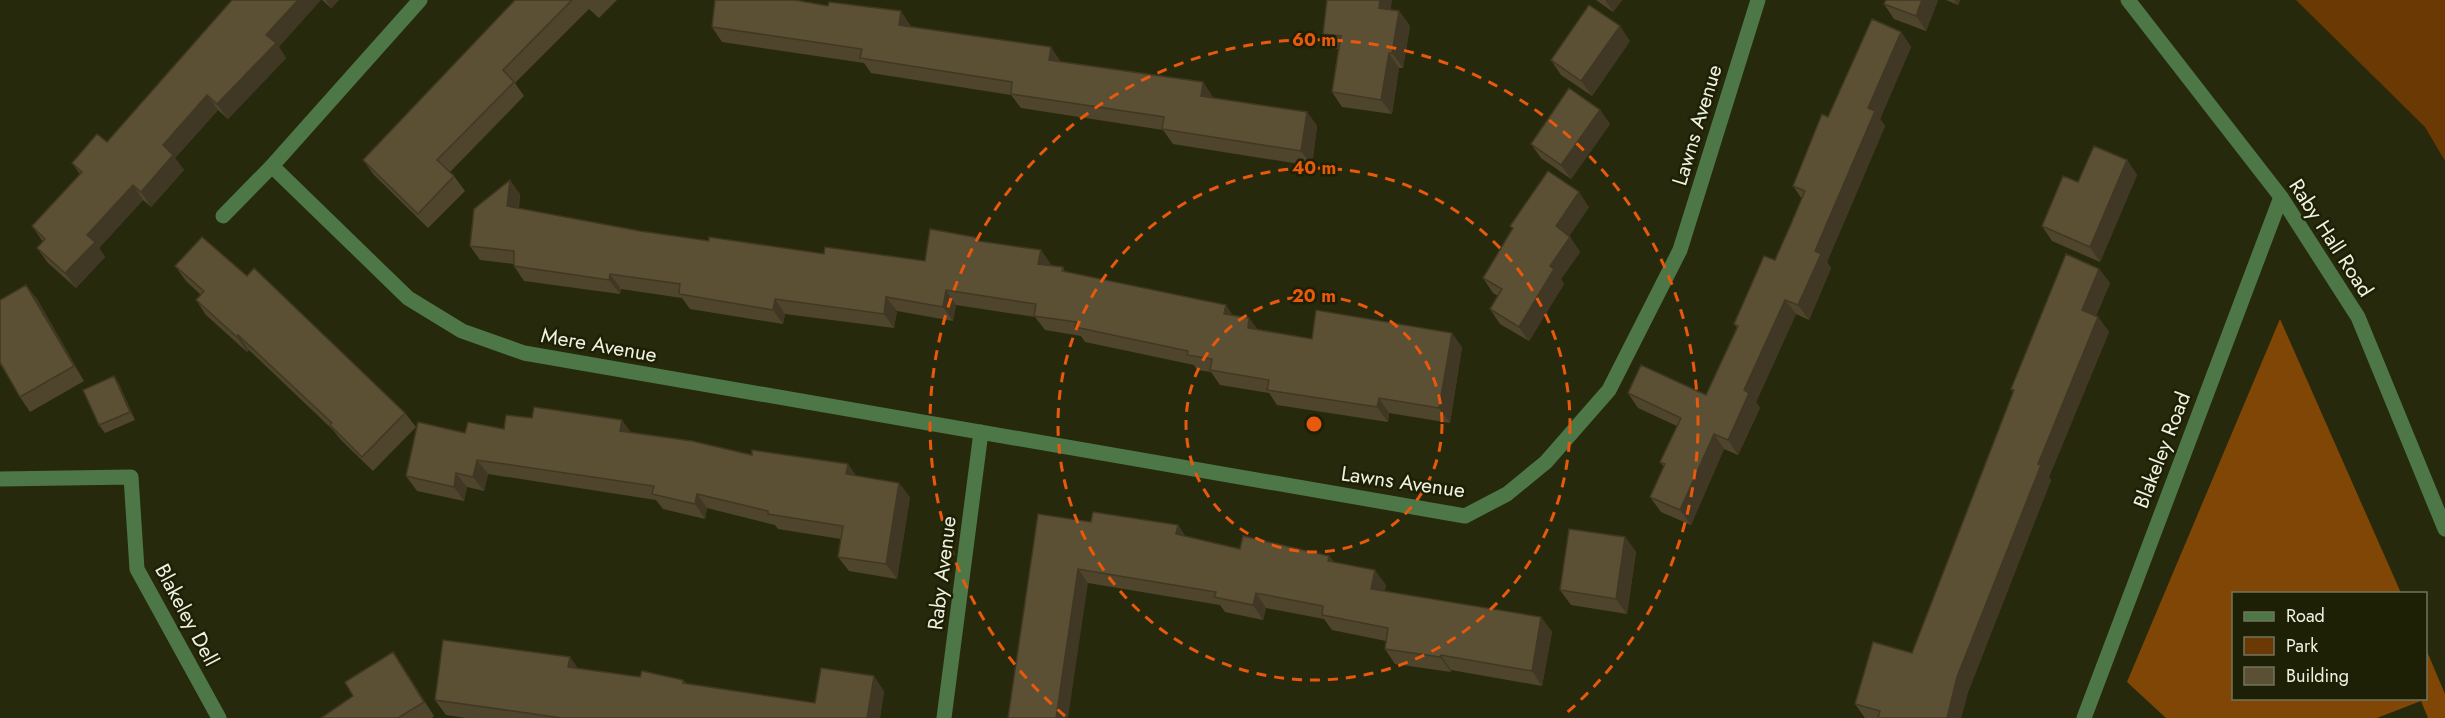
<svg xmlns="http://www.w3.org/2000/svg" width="2445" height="718" font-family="Jost,sans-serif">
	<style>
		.green { fill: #6a3904 }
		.forest { fill: #7f4606 }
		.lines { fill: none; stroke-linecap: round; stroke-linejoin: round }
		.minor { stroke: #4e7747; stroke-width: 15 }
		.wall { fill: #4f452d }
		.shaded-wall { fill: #403824 }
		.building { fill: #5c5034; stroke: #403824; stroke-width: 1.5 }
		.ring { fill: none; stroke: #e8590c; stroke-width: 3; stroke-dasharray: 10 8 }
		.labels { text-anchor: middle; stroke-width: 5; stroke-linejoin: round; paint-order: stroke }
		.street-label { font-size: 21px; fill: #eff2e1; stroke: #1d2004 }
		.centre { fill: #e8590c; stroke: #1d2004; stroke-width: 3 }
		.ring-label { font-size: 18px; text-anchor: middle; font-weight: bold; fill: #e8590c; stroke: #1d2004; stroke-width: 5; stroke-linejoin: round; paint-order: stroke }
	</style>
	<rect width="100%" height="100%" fill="#27290d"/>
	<path class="green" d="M 2296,0 L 2445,0 L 2445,161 L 2425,127 Z"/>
	<path class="forest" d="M 2280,319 L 2401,593 L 2234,594 L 2234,698 L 2426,698 L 2426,649 L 2445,694 L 2445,718 L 2428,718 L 2421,701 L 2377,718 L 2166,718 L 2127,682 Z"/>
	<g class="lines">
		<path class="minor" d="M 420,0 L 272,166 L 408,298 L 462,331 L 524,353 L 1465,516 L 1507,494 L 1546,462 L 1609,390 L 1680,250 L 1758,0
			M 2128,0 L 2281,197 L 2358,317 L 2445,529
			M 223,216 L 272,166
			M 0,479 L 131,477 L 137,569 L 219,718
			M 944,718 L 981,432
			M 2084,718 L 2281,197"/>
	</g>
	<path class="wall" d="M 322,0 L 339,0 L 331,8 Z
		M 515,0 L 617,0 L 599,18 L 589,9 L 515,83 L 524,96 L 450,172 L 454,176 L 465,191 L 428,228 L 374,175 L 363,160 Z
		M 1596,0 L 1622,0 L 1613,12 Z
		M 1886,0 L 1938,0 L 1926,31 L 1894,19 L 1884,4 Z
		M 1946,0 L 1960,0 L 1958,5 Z
		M 1391,10 L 1399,11 L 1410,26 L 1403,68 L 1399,68 L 1392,114 L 1342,107 L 1332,92 L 1338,49 L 1333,48 L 1323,34 Z
		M 911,26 L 1061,62 L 1203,82 L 1213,98 L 1307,112 L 1317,126 L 1312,166 L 1173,144 L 1163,130 L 1021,108 L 1011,95 L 871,73 L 864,63 L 722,42 L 712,27 Z
		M 1901,32 L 1911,47 L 1880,119 L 1885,126 L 1827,262 L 1831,268 L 1809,320 L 1796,314 L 1756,402 L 1760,408 L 1738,455 L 1724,449 L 1691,525 L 1661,512 L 1650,497 L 1664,467 L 1660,462 L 1677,426 L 1638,408 L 1628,393 L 1706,395 L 1737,328 L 1734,324 L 1775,260 L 1802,199 L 1793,186 L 1828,117 Z
		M 1630,41 L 1592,96 L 1561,75 L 1551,60 Z
		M 279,47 L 286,58 L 228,119 L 218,110 L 175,158 L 184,170 L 151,207 L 143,200 L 99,248 L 105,257 L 76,288 L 48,263 L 37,248 L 43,242 L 32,226 L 80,174 L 72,163 L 107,142 Z
		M 1600,110 L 1610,124 L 1571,179 L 1541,158 L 1531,144 Z
		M 2127,160 L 2137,175 L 2100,262 L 2052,241 L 2042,226 L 2078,182 Z
		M 520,194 L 519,208 L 640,231 L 709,241 L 824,254 L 925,261 L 982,242 L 1041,250 L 1051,265 L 1051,266 L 1063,267 L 1065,272 L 1233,315 L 1249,318 L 1257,329 L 1312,339 L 1462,347 L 1450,423 L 1389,413 L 1388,422 L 1277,405 L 1269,393 L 1220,385 L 1211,372 L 1197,370 L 1194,365 L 1085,342 L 1081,336 L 1045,330 L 1035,317 L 956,305 L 953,321 L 897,311 L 894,328 L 785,314 L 783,324 L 690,309 L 682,298 L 621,289 L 620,294 L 524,281 L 514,266 L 514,264 L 480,260 L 470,246 Z
		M 1589,207 L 1569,236 L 1580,252 L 1561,279 L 1564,284 L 1529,341 L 1500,324 L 1490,309 L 1498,296 L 1493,293 L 1483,278 L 1513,229 L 1510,226 Z
		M 175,266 L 405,413 L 416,427 L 373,471 L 341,440 L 333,430 L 249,350 L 247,352 L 206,315 L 196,300 L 201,295 L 186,281 Z
		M 2099,269 L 2110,283 L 2096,316 L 2098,317 L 2109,332 L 2049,477 L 2051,480 L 1968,692 L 1961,718 L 1865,718 L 1855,704 L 1912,653 L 2013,392 L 2011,389 Z
		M 37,299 L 84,381 L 30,412 L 20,397 L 0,364 L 0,300 Z
		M 114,376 L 119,384 L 135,420 L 105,433 L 99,425 Z
		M 504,429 L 631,432 L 752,455 L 848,464 L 856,476 L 910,497 L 897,579 L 849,571 L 838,557 L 841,539 L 778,529 L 775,525 L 707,508 L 705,519 L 663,509 L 656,500 L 488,474 L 484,491 L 467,487 L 464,501 L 417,491 L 406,476 L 465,433 Z
		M 1091,522 L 1178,525 L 1185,536 L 1240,549 L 1329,556 L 1334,562 L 1386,585 L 1384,591 L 1541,617 L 1552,632 L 1542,686 L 1451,670 L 1451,672 L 1395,664 L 1385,649 L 1386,641 L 1332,630 L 1324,619 L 1266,608 L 1263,620 L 1225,612 L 1220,605 L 1088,583 L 1008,718 Z
		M 1625,537 L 1636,552 L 1627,614 L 1571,605 L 1560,590 Z
		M 403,667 L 434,716 L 432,718 L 321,718 Z
		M 578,668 L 640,677 L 683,680 L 687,684 L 815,703 L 884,691 L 880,718 L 466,718 L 446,715 L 435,700 Z"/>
	<path class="shaded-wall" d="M 298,0 L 321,0 L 279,47 L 286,58 L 228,119 L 217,104 L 266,35 Z
		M 326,0 L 339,0 L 331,8 Z
		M 1380,0 L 1392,0 L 1389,23 L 1379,8 Z
		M 1605,0 L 1622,0 L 1613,12 Z
		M 1922,0 L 1938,0 L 1926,31 L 1916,16 Z
		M 1954,0 L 1960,0 L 1958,5 Z
		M 901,11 L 911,26 L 909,40 L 899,25 Z
		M 1399,11 L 1410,26 L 1403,68 L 1392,53 Z
		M 1620,26 L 1630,41 L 1592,96 L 1581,81 Z
		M 1901,32 L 1911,47 L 1880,119 L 1885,126 L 1827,262 L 1831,268 L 1809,320 L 1798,305 L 1815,251 L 1868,108 Z
		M 1051,47 L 1061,62 L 1059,75 L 1049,60 Z
		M 1389,53 L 1399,68 L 1392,114 L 1381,100 Z
		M 1203,82 L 1213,97 L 1211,111 L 1201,96 Z
		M 207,95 L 218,110 L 175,158 L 184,170 L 151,207 L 141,192 L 163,145 Z
		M 1600,110 L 1610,124 L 1571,179 L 1561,165 Z
		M 1307,112 L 1317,126 L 1312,166 L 1301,151 Z
		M 2127,160 L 2137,175 L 2100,262 L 2090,247 Z
		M 510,180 L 520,194 L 517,221 L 507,206 Z
		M 133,185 L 143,200 L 99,248 L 105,257 L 76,288 L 65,273 L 87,235 Z
		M 1579,192 L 1589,207 L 1566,241 L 1556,226 Z
		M 1570,237 L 1580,252 L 1561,279 L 1564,284 L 1529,341 L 1519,327 L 1550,266 Z
		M 1041,250 L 1051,265 L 1049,279 L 1038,264 Z
		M 2099,269 L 2110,283 L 2092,325 L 2082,310 Z
		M 610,274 L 621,289 L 620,294 L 609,280 Z
		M 26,285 L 37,299 L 84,381 L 74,366 Z
		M 946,290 L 956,305 L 953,321 L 943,307 Z
		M 886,297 L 897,311 L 894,328 L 884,314 Z
		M 775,299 L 785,314 L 783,324 L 773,310 Z
		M 1785,300 L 1796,314 L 1756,402 L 1760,408 L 1738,455 L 1728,440 L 1744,390 Z
		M 1226,305 L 1236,320 L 1224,314 Z
		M 2098,317 L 2109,332 L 2049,477 L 2051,480 L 1968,692 L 1961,718 L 1947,718 L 1957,677 L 2038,464 Z
		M 1249,318 L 1260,333 L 1248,328 Z
		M 1452,333 L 1462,347 L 1450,423 L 1439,408 Z
		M 238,335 L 249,350 L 247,352 L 237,337 Z
		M 114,376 L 119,384 L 135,420 L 130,412 Z
		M 1379,398 L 1389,413 L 1388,422 L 1377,407 Z
		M 622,420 L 633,435 L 620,431 Z
		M 1714,434 L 1724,449 L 1691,525 L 1680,510 Z
		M 477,460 L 488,474 L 484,491 L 473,477 Z
		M 848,464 L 858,479 L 846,474 Z
		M 456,473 L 467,487 L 464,501 L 454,487 Z
		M 899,483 L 910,497 L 897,579 L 886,564 Z
		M 697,494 L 707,508 L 705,519 L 695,504 Z
		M 1178,525 L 1188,540 L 1176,534 Z
		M 1625,537 L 1636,552 L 1627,614 L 1616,599 Z
		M 1329,556 L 1340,570 L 1328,561 Z
		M 1078,569 L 1088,583 L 1068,718 L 1056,718 Z
		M 1375,570 L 1386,585 L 1382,604 L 1371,589 Z
		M 1256,593 L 1266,608 L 1263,620 L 1253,605 Z
		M 1541,617 L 1552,632 L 1542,686 L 1532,671 Z
		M 393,652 L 403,667 L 434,716 L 424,702 Z
		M 1441,655 L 1451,670 L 1451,672 L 1440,657 Z
		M 570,657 L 580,671 L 568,667 Z
		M 874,676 L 884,691 L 880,718 L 867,718 Z"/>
	<path class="building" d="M 232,0 L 298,0 L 266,35 L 276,43 L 217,104 L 207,95 L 163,145 L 173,155 L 141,192 L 133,185 L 87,235 L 95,242 L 65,273 L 37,248 L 45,239 L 32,226 L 82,172 L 72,163 L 97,134 L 107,142 Z
		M 515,0 L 572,0 L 503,70 L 514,82 L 437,160 L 454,176 L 418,214 L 363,160 Z
		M 715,0 L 795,0 L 828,6 L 829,2 L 901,11 L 899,25 L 1051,47 L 1049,60 L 1203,82 L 1201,96 L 1307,112 L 1301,151 L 1162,129 L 1164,117 L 1011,94 L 1012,82 L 860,58 L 862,49 L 712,27 Z
		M 1327,0 L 1380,0 L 1379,8 L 1399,11 L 1392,53 L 1389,53 L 1381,100 L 1332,92 L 1341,36 L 1323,34 Z
		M 1886,0 L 1922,0 L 1916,16 L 1884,4 Z
		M 1589,5 L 1620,26 L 1581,81 L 1551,60 Z
		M 1872,19 L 1901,32 L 1868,108 L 1875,111 L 1815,251 L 1821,254 L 1798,305 L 1785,300 L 1744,390 L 1749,393 L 1728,440 L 1714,434 L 1680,510 L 1650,497 L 1665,464 L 1660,462 L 1681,418 L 1628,393 L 1641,365 L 1706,395 L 1738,326 L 1734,324 L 1764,256 L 1775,260 L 1791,224 L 1805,191 L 1793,186 L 1822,114 L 1828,117 Z
		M 1569,88 L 1600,110 L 1561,165 L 1531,144 Z
		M 2094,146 L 2127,160 L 2090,247 L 2042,226 L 2063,176 L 2078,182 Z
		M 1548,171 L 1579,192 L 1556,226 L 1570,237 L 1550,266 L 1554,269 L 1519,327 L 1490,309 L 1502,289 L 1483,278 L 1513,228 L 1510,226 Z
		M 510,180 L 507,206 L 640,231 L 709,241 L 709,237 L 824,254 L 825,247 L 925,261 L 930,229 L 979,238 L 978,241 L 1041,250 L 1038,264 L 1063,267 L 1062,271 L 1226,305 L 1224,314 L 1249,318 L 1248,328 L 1312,339 L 1316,310 L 1452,333 L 1439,408 L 1379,398 L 1377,407 L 1267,390 L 1269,380 L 1210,370 L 1212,359 L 1187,355 L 1188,351 L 1075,327 L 1076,322 L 1034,316 L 1036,304 L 946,290 L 943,307 L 886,297 L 884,314 L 775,299 L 773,310 L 679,294 L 680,284 L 610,274 L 609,280 L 514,266 L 514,251 L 470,246 L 474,209 Z
		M 202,237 L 247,276 L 254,268 L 405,413 L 362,457 L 330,425 L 332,423 L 238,335 L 237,337 L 196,300 L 204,291 L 175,266 Z
		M 2066,254 L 2099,269 L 2082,310 L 2098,317 L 2038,464 L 2041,465 L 1957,677 L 1947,718 L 1878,718 L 1880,711 L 1855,704 L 1873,642 L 1912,653 L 2014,390 L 2011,389 Z
		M 26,285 L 74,366 L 20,397 L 0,362 L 0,300 Z
		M 114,376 L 130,412 L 99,425 L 83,390 Z
		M 534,407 L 622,420 L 620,431 L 692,441 L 752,455 L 752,450 L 848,464 L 846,474 L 899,483 L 886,564 L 838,557 L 843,526 L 768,514 L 768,511 L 697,494 L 695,504 L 652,494 L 654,486 L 477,460 L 473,477 L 456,473 L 454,487 L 406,476 L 418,422 L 465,433 L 468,422 L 504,429 L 506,415 L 532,418 Z
		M 1093,512 L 1178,525 L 1176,534 L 1240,549 L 1243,536 L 1329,556 L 1328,561 L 1375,570 L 1371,589 L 1541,617 L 1532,671 L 1441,655 L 1440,657 L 1385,649 L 1388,628 L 1322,615 L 1323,606 L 1256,593 L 1253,605 L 1214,597 L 1216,592 L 1078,569 L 1056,718 L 1008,718 L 1038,514 L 1091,522 Z
		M 1569,529 L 1625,537 L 1616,599 L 1560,590 Z
		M 443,640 L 570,657 L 568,667 L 640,677 L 642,671 L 683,680 L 683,683 L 815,703 L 821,668 L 874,676 L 867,718 L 562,718 L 435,700 Z
		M 393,652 L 424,702 L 398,718 L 321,718 L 353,696 L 345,682 Z"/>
	<g class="ring">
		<circle cx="1314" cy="424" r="128"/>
		<circle cx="1314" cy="424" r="256"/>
		<path d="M1065 716A384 384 0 1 1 1563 716"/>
	</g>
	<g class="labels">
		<g class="street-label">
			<text transform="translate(1697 125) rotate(-73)" y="7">Lawns Avenue</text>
			<text transform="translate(2331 238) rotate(57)" y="7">Raby Hall Road</text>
			<text transform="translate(599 345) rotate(10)" y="7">Mere Avenue</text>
			<text transform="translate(2162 450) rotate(-69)" y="7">Blakeley Road</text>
			<text transform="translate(1403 482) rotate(8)" y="7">Lawns Avenue</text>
			<text transform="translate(942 573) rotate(-83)" y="7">Raby Avenue</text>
			<text transform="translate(187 615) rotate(62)" y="7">Blakeley Dell</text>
		</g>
	</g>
	<circle cx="1314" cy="424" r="9" class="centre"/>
	<g class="ring-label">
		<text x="1314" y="46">60 m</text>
		<text x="1314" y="174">40 m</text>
		<text x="1314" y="302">20 m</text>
	</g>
	<rect x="2232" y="592" width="195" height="108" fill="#1d2004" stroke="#71745c" stroke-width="1.5"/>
	<rect x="2244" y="612" width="30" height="9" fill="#4e7747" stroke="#71745c" stroke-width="1.5"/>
	<text x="2286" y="622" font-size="18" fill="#eff2e1">Road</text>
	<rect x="2244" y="637" width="30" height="18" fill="#6a3904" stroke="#71745c" stroke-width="1.5"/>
	<text x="2286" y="652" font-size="18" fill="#eff2e1">Park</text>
	<rect x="2244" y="667" width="30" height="18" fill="#5c5034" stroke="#71745c" stroke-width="1.5"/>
	<text x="2286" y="682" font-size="18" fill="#eff2e1">Building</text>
</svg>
